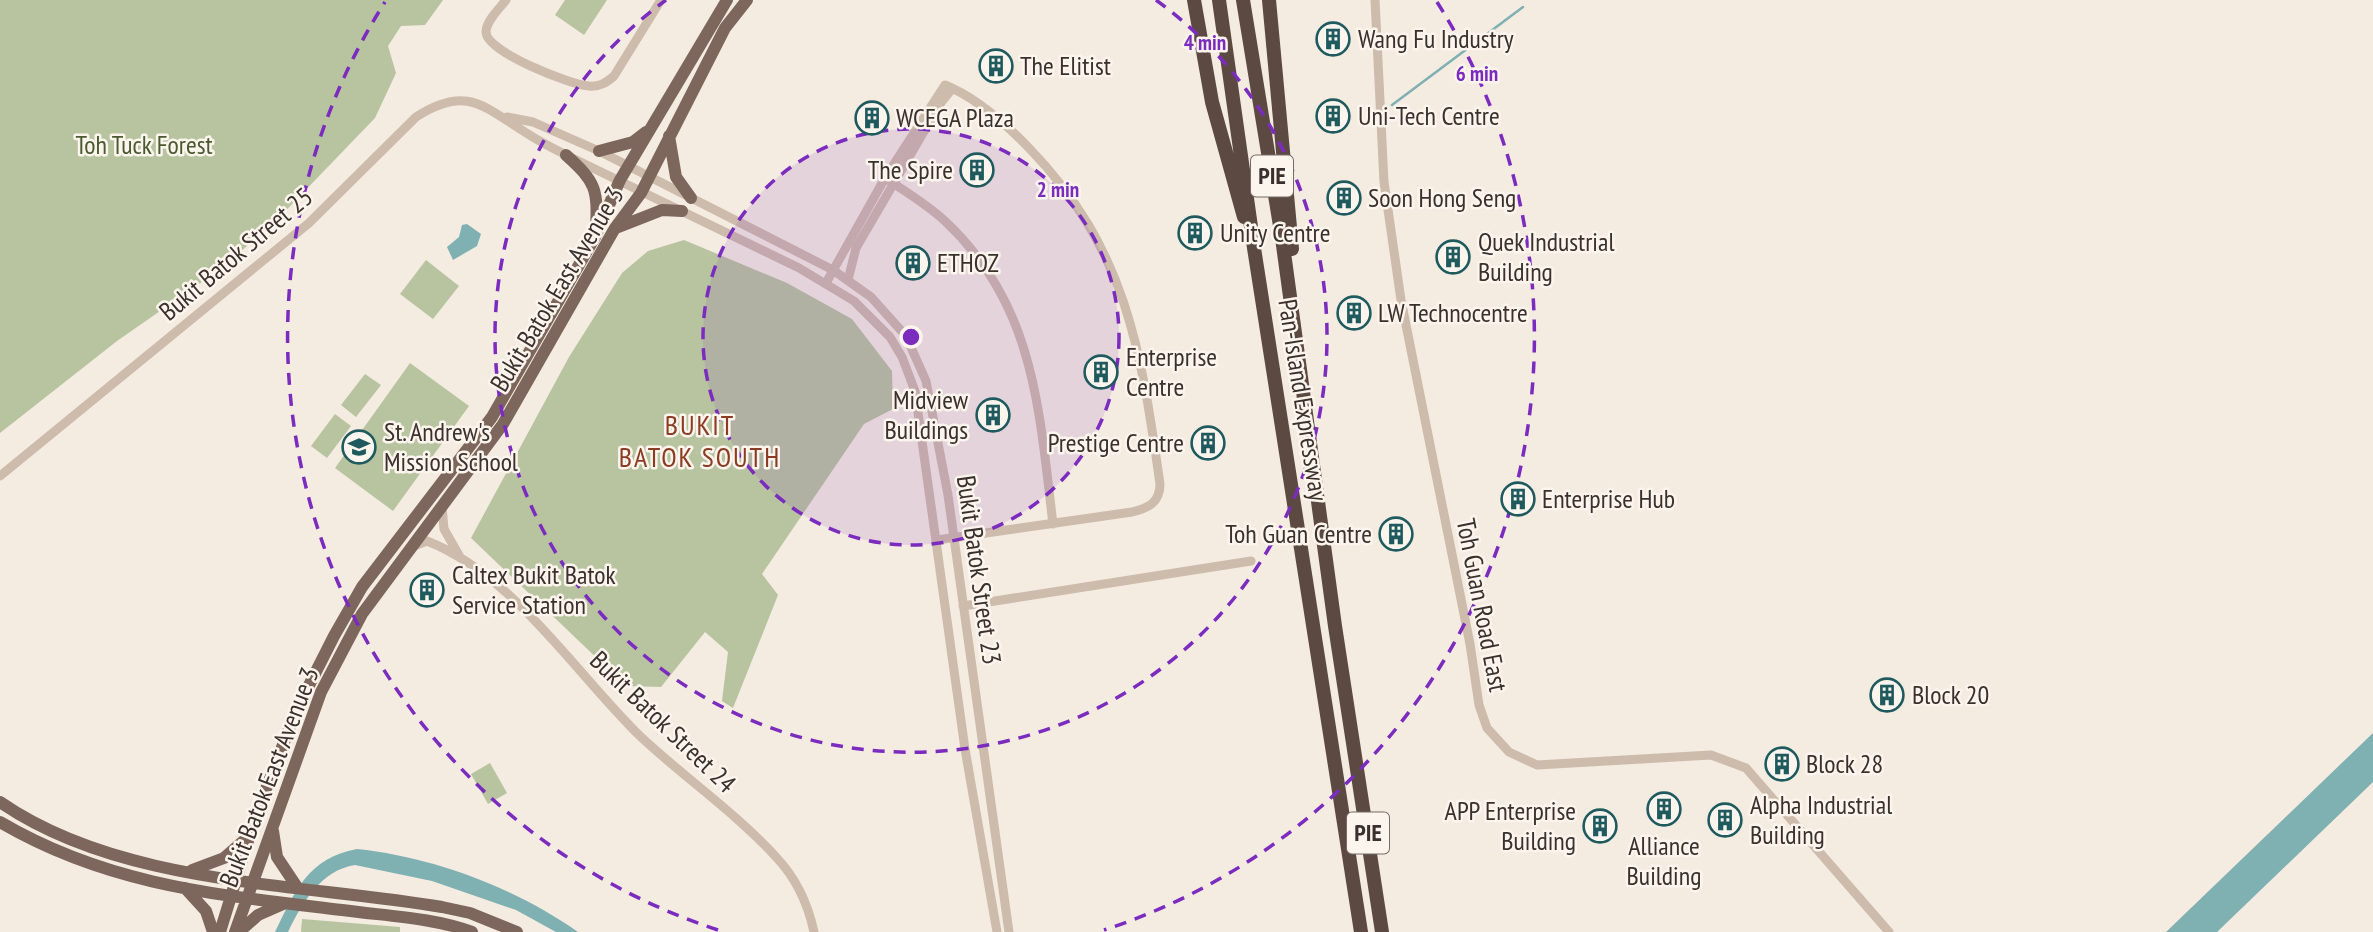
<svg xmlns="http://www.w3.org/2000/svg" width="2373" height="932" font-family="'PT Sans Narrow',sans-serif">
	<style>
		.green { fill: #b8c4a0 }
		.water { fill: #7fb0b2 }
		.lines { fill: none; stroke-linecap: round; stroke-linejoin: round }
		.stream { stroke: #7fb0b2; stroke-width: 2.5 }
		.minor { stroke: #cdbbac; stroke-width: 9 }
		.major { stroke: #7d675c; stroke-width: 12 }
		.highway { stroke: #5c4a42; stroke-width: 14 }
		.ring { fill: none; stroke: #7b2cbf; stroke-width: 3.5; stroke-dasharray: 12 9 }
		.labels { text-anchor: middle; stroke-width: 5; stroke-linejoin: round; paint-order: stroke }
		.shield { fill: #fbf5ee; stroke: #756b66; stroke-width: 2 }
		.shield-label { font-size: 24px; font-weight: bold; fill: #3b302b }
		.poi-label { font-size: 26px; fill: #3b302b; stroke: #fbf5ee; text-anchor: start }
		.park-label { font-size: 26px; fill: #4a5a2e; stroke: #fbf5ee }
		.street-label { font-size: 26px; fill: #3b302b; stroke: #fbf5ee }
		.neighbourhood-label { font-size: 28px; letter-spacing: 2px; fill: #8c3b22; stroke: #fbf5ee }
		.centre { fill: #7b2cbf; stroke: #fbf5ee; stroke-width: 3.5 }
		.ring-label { font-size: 21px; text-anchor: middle; font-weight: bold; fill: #7b2cbf; stroke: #fbf5ee; stroke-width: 5; stroke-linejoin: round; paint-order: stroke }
	</style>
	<rect width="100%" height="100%" fill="#f4ebe1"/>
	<path class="green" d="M 0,0 L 443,0 L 425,25 L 401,26 L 388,46 L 396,73 L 375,118 L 268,229 L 209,277 L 117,341 L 0,433 Z
		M 565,0 L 607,0 L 584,35 L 555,15 Z
		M 684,240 L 787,283 L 852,319 L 892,371 L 893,409 L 864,424 L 762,574 L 778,595 L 733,708 L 722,701 L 728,652 L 705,632 L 661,687 L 626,686 L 471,538 L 569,357 L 622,273 L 648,251 Z
		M 426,260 L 459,286 L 433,319 L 400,294 Z
		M 410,363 L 469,406 L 393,511 L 335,468 Z
		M 365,374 L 381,385 L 356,417 L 341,405 Z
		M 335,414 L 351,426 L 327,458 L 311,446 Z
		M 490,763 L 507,793 L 488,804 L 471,774 Z
		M 302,919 L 400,927 L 400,932 L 301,932 Z"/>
	<path class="water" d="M 467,224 L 481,234 L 477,246 L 453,260 L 447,247 L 459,237 L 462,225 Z
		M 2373,733 L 2373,782 L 2217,932 L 2166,932 Z
		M 357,849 C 434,857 515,888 578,932 L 556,932 L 516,910 L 432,881 L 355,865 C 321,870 302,903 288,932 L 275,932 C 295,891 308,858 357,849 Z"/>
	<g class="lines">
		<path class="stream" d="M 1392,105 L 1523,7"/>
		<path class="minor" d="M 506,0 C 499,9 486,21 486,32 C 486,52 571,85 589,86 C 599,87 606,83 614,76 L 661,0
			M 1375,0 L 1384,182 L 1401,300 L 1470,644 L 1479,705 L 1487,728 L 1509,752 L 1537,765 L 1711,755 L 1746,768 L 1889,932
			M 507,117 L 533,122 L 599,151 L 833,270 L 871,297 L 906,336 L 926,381 L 948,495 L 1009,932
			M 885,178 C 906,192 928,205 946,222 C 1035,306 1039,410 1053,524
			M 848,280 L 856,248 L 940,104 L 952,89
			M 826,283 L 885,178 L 945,85 C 977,98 1005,123 1029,148 C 1127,249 1141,351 1160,484 C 1160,503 1148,508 1132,512 L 937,540
			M 0,476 L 309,223 L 416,117 C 467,84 484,107 528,134 C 540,142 553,148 566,155 L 799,268 L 854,301 L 890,337 L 902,357 L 915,391 L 965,749 L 997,932
			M 442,506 L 444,529 L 460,557
			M 414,546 L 427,541 C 514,575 575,673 641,737 C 685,778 736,813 776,857 C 796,878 808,904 814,932
			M 963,606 L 1251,561"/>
		<path class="major" d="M 669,136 L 676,177 L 691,198
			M 599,151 L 633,142 L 646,132
			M 566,155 C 596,182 598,189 596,229
			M 616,228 L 662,210 L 682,211
			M 0,802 C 121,886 301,883 442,907 L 470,913 L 517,932
			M 0,822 C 109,886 219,895 342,910 C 385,916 431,917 472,932
			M 273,831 L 277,857 L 297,887
			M 192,870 L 224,858 L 248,837
			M 185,888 L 206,911 L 213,932
			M 220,932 L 256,815 L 296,711 L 334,636 L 362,587 L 492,417 L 595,237 L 620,180 L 727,0
			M 235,932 L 321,692 L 362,614 L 503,424 L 615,228 L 641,193 L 725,28 L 747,0
			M 239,932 L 258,915 L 283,904"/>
		<path class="highway" d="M 1194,0 L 1212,102 L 1244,217
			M 1219,0 L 1254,248 L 1361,932
			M 1243,0 L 1282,238 L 1335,626 L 1382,932
			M 1269,0 L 1292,249"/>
	</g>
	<circle cx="911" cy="337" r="208" fill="#7b2cbf" fill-opacity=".12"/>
	<g class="ring">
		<circle cx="911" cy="337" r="208"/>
		<path d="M1156 0A416 416 0 1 1 666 0"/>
		<path d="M718 930A624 624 0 0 1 385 2M1437 2A624 624 0 0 1 1104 930"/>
	</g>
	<defs>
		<symbol id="building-ring" viewBox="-11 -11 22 22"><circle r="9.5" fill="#fbf5ee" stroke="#1f5a5e" stroke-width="1.5"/><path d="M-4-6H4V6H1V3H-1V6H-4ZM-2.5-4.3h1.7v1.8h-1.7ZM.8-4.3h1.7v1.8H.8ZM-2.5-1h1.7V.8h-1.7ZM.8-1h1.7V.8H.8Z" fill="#1f5a5e"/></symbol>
		<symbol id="school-ring" viewBox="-11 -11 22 22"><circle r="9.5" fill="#fbf5ee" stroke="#1f5a5e" stroke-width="1.5"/><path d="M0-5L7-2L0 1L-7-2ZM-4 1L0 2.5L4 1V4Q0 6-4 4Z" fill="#1f5a5e"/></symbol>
	</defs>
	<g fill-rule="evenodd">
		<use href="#building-ring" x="1314" y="20" width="38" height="38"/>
		<use href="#building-ring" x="977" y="47" width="38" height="38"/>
		<use href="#building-ring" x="1314" y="97" width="38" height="38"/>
		<use href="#building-ring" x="853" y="99" width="38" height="38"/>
		<use href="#building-ring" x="958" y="151" width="38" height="38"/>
		<use href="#building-ring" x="1325" y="179" width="38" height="38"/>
		<use href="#building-ring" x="1176" y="214" width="38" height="38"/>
		<use href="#building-ring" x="1434" y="238" width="38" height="38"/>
		<use href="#building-ring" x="894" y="244" width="38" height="38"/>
		<use href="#building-ring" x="1335" y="294" width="38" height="38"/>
		<use href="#building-ring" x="1082" y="353" width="38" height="38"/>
		<use href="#building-ring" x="974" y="396" width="38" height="38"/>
		<use href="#building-ring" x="1189" y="424" width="38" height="38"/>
		<use href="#school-ring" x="340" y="428" width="38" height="38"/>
		<use href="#building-ring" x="1499" y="480" width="38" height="38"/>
		<use href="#building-ring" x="1377" y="515" width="38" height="38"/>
		<use href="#building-ring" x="408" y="571" width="38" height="38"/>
		<use href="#building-ring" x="1868" y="676" width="38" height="38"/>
		<use href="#building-ring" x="1763" y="745" width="38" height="38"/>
		<use href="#building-ring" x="1645" y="790" width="38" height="38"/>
		<use href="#building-ring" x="1706" y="801" width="38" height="38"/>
		<use href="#building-ring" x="1581" y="807" width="38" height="38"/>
	</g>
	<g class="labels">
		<g class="shield">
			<rect x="1251" y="155.5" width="42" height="41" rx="5"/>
			<rect x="1347" y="812.5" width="42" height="41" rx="5"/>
		</g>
		<g class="shield-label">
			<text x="1272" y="184">PIE</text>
			<text x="1368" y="841">PIE</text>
		</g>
		<g class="poi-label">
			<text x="1358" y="48">Wang Fu Industry</text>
			<text x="1020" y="75">The Elitist</text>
			<text x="1358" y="125">Uni-Tech Centre</text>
			<text x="896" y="127">WCEGA Plaza</text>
			<text x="953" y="179" text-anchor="end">The Spire</text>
			<text x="1368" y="207">Soon Hong Seng</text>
			<text x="1220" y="242">Unity Centre</text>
			<text x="1478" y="251">Quek Industrial<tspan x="1478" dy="30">Building</tspan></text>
			<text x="937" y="272">ETHOZ</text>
			<text x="1378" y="322">LW Technocentre</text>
			<text x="1126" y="366">Enterprise<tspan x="1126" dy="30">Centre</tspan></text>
			<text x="968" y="409" text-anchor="end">Midview<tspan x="968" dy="30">Buildings</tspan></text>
			<text x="384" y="441">St. Andrew's<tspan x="384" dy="30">Mission School</tspan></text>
			<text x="1184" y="452" text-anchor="end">Prestige Centre</text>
			<text x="1542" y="508">Enterprise Hub</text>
			<text x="1372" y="543" text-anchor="end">Toh Guan Centre</text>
			<text x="452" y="584">Caltex Bukit Batok<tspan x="452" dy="30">Service Station</tspan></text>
			<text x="1912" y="704">Block 20</text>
			<text x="1806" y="773">Block 28</text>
			<text x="1750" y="814">Alpha Industrial<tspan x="1750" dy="30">Building</tspan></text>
			<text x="1576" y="820" text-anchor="end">APP Enterprise<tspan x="1576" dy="30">Building</tspan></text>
			<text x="1664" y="855" text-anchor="middle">Alliance<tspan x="1664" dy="30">Building</tspan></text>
		</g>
		<g class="park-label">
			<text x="144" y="154">Toh Tuck Forest</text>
		</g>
		<g class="street-label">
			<text transform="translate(236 254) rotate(-40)" y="9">Bukit Batok Street 25</text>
			<text transform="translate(557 289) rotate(-59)" y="9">Bukit Batok East Avenue 3</text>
			<text transform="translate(1303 400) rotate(81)" y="9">Pan-Island Expressway</text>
			<text transform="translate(979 570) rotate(82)" y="9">Bukit Batok Street 23</text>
			<text transform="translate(1482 605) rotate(79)" y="9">Toh Guan Road East</text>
			<text transform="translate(663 722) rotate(44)" y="9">Bukit Batok Street 24</text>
			<text transform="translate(269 777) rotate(-69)" y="9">Bukit Batok East Avenue 3</text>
		</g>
		<g class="neighbourhood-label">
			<text x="700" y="435">BUKIT<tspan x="700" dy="32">BATOK SOUTH</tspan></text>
		</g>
	</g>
	<circle cx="911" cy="337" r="10" class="centre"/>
	<g class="ring-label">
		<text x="1205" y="50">4 min</text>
		<text x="1477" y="81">6 min</text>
		<text x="1058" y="197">2 min</text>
	</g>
</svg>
